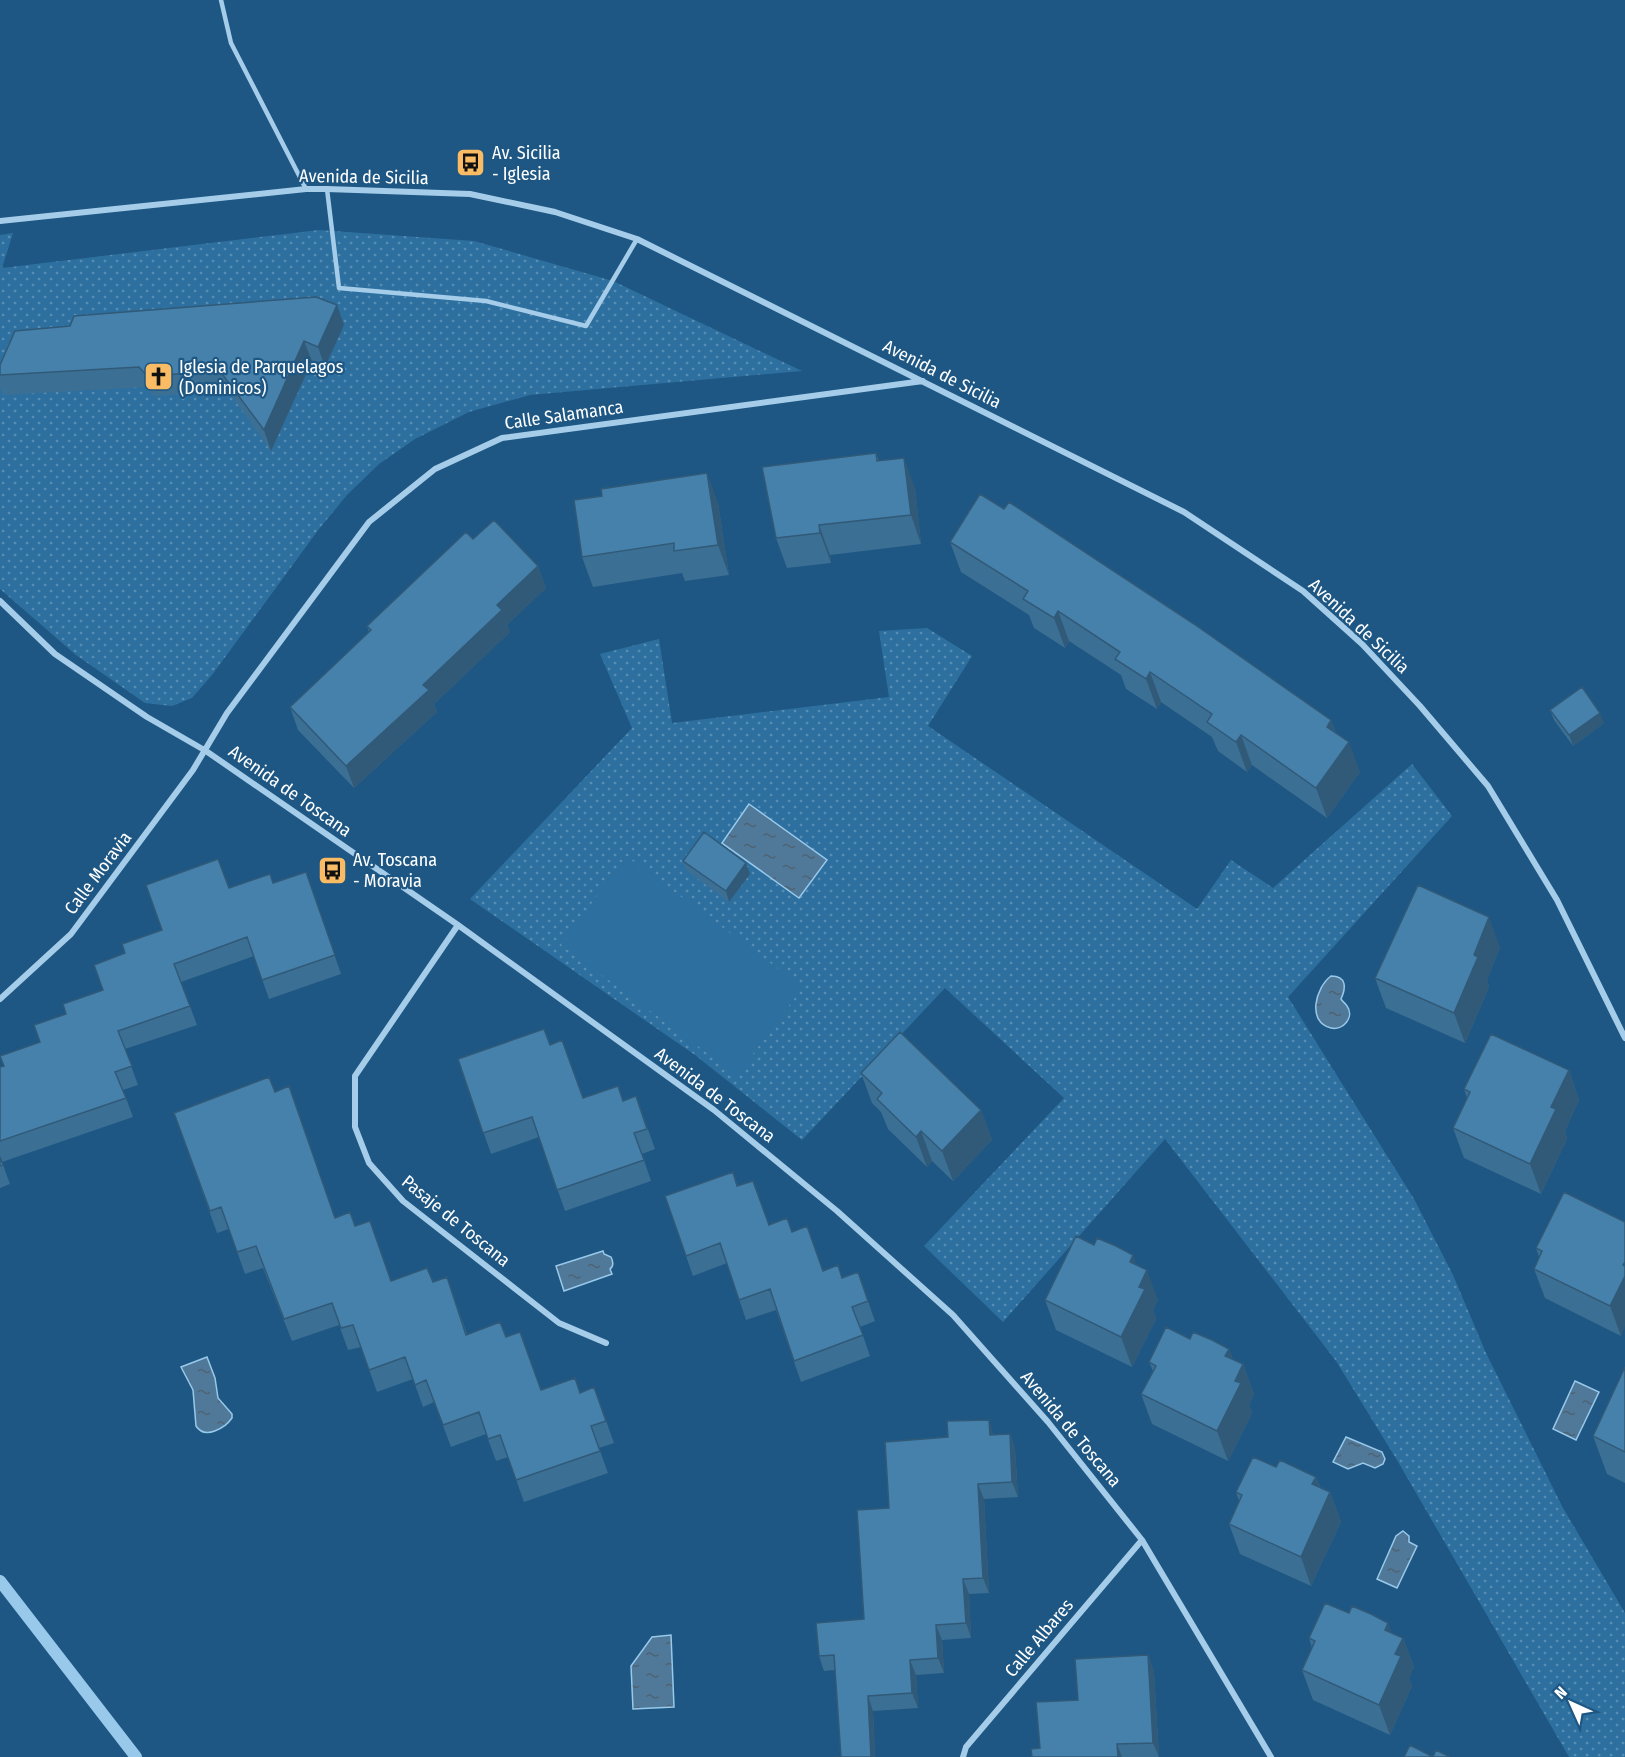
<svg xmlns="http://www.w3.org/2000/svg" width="1625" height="1757" font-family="'Fira Sans Condensed',sans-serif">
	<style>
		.green { fill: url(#green-dots) }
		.pitch { fill: #2d70a0 }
		.water { fill: url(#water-ripples); stroke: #98c9eb; stroke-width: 1.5 }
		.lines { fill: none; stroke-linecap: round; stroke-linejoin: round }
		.stream { stroke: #98c9eb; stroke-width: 12 }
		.lane { stroke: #a5cdea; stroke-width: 4.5 }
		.street { stroke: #a5cdea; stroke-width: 6 }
		.wall { fill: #3c6f94 }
		.shaded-wall { fill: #315a78 }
		.building { fill: #4681ac; stroke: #315a78; stroke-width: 1.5 }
		.labels { text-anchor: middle; stroke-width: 4.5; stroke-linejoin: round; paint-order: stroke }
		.poi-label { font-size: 18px; fill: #fff; stroke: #1e5783; text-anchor: start }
		.street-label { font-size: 18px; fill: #fff; stroke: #1e5783 }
	</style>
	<defs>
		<pattern id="green-dots" width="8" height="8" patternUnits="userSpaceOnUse" patternTransform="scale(1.5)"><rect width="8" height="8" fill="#2d70a0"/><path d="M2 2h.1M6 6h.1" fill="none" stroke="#578db3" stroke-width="1.8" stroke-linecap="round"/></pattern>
		<pattern id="water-ripples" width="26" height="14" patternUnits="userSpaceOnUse" patternTransform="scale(1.5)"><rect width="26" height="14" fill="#507999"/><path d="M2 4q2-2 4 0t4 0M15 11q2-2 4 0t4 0" fill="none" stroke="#4e6272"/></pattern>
	</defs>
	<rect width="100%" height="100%" fill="#1e5783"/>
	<path class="green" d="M 319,230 L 474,241 L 613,281 L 802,371 L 530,395 L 469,412 L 415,439 L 379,464 L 347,495 L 319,529 L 212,675 L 192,698 L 172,706 L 145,703 L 76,655 L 0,589 L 0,235 L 13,233 L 2,268 Z
		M 927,628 L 972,656 L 928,726 L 1197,909 L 1231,860 L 1273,888 L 1412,764 L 1452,816 L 1288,997 L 1414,1199 L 1453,1275 L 1486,1353 L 1563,1508 L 1625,1613 L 1625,1757 L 1569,1757 L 1397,1460 L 1336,1361 L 1165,1139 L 1003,1322 L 924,1246 L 1064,1098 L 945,988 L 802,1140 L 695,1055 L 470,899 L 632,728 L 600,654 L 659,639 L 672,723 L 889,697 L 879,631 Z"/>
	<path class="pitch" d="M 626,856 L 803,987 L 737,1075 L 561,945 Z"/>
	<path class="water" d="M 749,804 L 827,860 L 799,898 L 722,843 Z
		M 1331,976 C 1347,976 1346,988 1341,999 C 1343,1002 1346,1004 1347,1006 C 1355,1017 1343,1031 1331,1028 C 1306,1022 1316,987 1331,976 Z
		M 603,1251 L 604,1254 L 611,1257 C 613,1261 614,1266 610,1269 L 612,1274 L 564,1291 L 556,1266 Z
		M 207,1357 L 215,1378 L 218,1398 L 232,1414 L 232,1418 C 225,1428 205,1440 196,1426 L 193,1390 L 181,1367 Z
		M 1575,1381 L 1599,1392 L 1576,1440 L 1553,1429 Z
		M 1346,1437 L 1382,1452 L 1385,1459 L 1383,1464 L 1375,1468 L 1363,1463 L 1348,1469 L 1333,1462 Z
		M 1403,1531 L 1409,1536 L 1409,1542 L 1417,1546 L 1397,1588 L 1377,1579 L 1396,1536 Z
		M 671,1635 L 674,1707 L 633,1709 L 631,1666 L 652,1637 Z"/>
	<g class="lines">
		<path class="stream" d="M 0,1581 L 136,1757"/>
		<path class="lane" d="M 221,0 L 231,43 L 306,189
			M 327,189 L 339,288 L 486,301 L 586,326 L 637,239"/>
		<path class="street" d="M 0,221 L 306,189 L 327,189 L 470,194 L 555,212 L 637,239 L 1184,512 L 1303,591 L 1362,644 L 1420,706 L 1488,786 L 1557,900 L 1625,1038
			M 0,601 L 55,654 L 147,717 L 206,751 L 458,925 L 714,1110 L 837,1211 L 953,1315 L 1048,1422 L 1142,1540 L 1271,1757
			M 458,925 L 355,1076 L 355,1127 L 369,1163 L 403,1201 L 559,1323 L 606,1343
			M 0,999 L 71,934 L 193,770 L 227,713 L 369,522 L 435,469 L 502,438 L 923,381
			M 963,1757 L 966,1747 L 1142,1540"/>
	</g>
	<path class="wall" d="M 337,305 L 344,325 L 325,367 L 312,361 L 271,451 L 228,391 L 154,396 L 146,387 L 3,395 L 0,387 L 0,365 Z
		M 876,453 L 879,461 L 915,488 L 921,544 L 830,555 L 831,563 L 787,568 L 776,538 Z
		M 718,503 L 729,575 L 685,581 L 682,573 L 593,587 L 582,557 Z
		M 473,539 L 538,566 L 546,588 L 507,625 L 510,632 L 434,704 L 437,712 L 354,788 L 298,730 L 290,707 L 369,632 L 367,626 Z
		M 950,542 L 1331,720 L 1336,733 L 1360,772 L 1327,818 L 1252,765 L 1247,772 L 1218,751 L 1212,737 L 1161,702 L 1157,709 L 1126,689 L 1121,675 L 1069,641 L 1065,648 L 1034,628 L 1029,615 L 961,572 Z
		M 1550,710 L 1604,723 L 1573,746 L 1554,720 Z
		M 683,861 L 746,863 L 750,874 L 729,902 L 687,871 Z
		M 306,872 L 341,974 L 269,999 L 254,956 L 181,982 L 197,1025 L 125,1049 L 138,1085 L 123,1090 L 133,1117 L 2,1162 L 10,1184 L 0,1188 L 0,1067 L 4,1066 L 40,1042 L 66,1014 L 103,990 L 162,930 L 229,888 L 273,883 Z
		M 1500,947 L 1487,980 L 1489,987 L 1465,1043 L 1386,1008 L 1375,978 Z
		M 550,1045 L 583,1098 L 623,1101 L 636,1096 L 655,1149 L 642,1154 L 651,1181 L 565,1211 L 539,1137 L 491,1154 L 458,1059 Z
		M 1569,1070 L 1579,1100 L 1565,1131 L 1567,1139 L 1541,1194 L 1464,1158 L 1453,1128 L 1467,1098 L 1464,1089 Z
		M 861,1073 L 981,1110 L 992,1140 L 953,1181 L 932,1161 L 927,1167 L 888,1129 L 881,1112 L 872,1103 Z
		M 275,1092 L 335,1218 L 355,1226 L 391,1281 L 433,1282 L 447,1277 L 467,1334 L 506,1337 L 541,1390 L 580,1393 L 594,1387 L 614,1443 L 599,1448 L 608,1473 L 524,1502 L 508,1457 L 496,1461 L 486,1434 L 451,1447 L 434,1402 L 423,1407 L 413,1379 L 377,1392 L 361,1347 L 348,1350 L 339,1325 L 292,1341 L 263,1268 L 245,1274 L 229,1229 L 217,1233 L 174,1113 Z
		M 733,1172 L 738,1186 L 769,1225 L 792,1232 L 823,1271 L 843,1277 L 858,1272 L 875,1321 L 860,1327 L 870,1356 L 801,1382 L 776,1310 L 746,1320 L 727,1263 L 693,1276 L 665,1196 Z
		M 1625,1222 L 1621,1336 L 1545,1298 L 1534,1269 L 1539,1257 L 1536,1248 Z
		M 1137,1266 L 1158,1300 L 1153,1310 L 1156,1319 L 1132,1367 L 1056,1330 L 1045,1300 Z
		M 1190,1339 L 1229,1349 L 1233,1360 L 1243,1364 L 1254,1394 L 1249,1405 L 1252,1413 L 1228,1461 L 1152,1424 L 1141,1394 L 1153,1371 L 1149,1362 Z
		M 1625,1367 L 1625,1483 L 1607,1474 L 1593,1436 Z
		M 1010,1434 L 1015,1449 L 1018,1497 L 984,1499 L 989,1593 L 969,1594 L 971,1638 L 942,1640 L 944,1673 L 916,1675 L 918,1708 L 873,1711 L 875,1757 L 833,1757 L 841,1757 L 835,1670 L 824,1671 L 819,1656 L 864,1619 L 889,1508 L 994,1435 Z
		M 1276,1467 L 1316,1477 L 1320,1487 L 1330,1492 L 1341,1522 L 1311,1586 L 1240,1554 L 1229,1524 L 1239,1501 L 1236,1492 Z
		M 1392,1633 L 1403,1638 L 1414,1667 L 1409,1678 L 1412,1686 L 1390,1735 L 1313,1700 L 1302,1670 L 1312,1648 L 1309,1638 Z
		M 1148,1655 L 1154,1672 L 1159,1757 L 1032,1757 L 1078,1700 Z"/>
	<path class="shaded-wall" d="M 337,305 L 344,325 L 325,367 L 318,347 Z
		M 304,341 L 312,361 L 271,451 L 264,430 Z
		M 904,458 L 915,488 L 921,544 L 911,515 Z
		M 707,473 L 718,503 L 729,575 L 718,545 Z
		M 819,525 L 830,555 L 831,563 L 820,533 Z
		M 538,566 L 546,588 L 507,625 L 510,632 L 434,704 L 437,712 L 354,788 L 346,766 L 497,605 Z
		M 1058,611 L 1069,641 L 1065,648 L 1054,618 Z
		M 1150,672 L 1161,702 L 1157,709 L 1146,679 Z
		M 1600,713 L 1604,723 L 1573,746 L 1569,735 Z
		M 1331,720 L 1342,750 L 1327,727 Z
		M 1241,735 L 1252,765 L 1247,772 L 1236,742 Z
		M 1349,742 L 1360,772 L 1327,818 L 1316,788 Z
		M 746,863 L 750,874 L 729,902 L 726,891 Z
		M 1489,917 L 1500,947 L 1487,980 L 1489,987 L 1465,1043 L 1454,1013 L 1474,955 Z
		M 1569,1070 L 1579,1100 L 1565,1131 L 1567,1139 L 1541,1194 L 1530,1164 L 1551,1107 Z
		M 981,1110 L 992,1140 L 953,1181 L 942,1151 Z
		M 921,1131 L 932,1161 L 927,1167 L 916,1137 Z
		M 1133,1255 L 1142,1280 L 1147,1270 L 1158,1300 L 1153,1310 L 1156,1319 L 1132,1367 L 1121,1337 L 1130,1262 Z
		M 858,1272 L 866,1292 L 875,1321 L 868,1301 Z
		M 1625,1276 L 1625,1327 L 1621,1336 L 1610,1306 Z
		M 1229,1349 L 1238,1374 L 1243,1364 L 1254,1394 L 1249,1405 L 1252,1413 L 1228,1461 L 1217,1431 L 1225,1356 Z
		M 989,1420 L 994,1435 L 990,1435 Z
		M 1010,1434 L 1015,1449 L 1018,1497 L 1012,1482 Z
		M 1316,1477 L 1325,1502 L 1330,1492 L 1341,1522 L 1311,1586 L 1301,1557 L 1312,1484 Z
		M 978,1484 L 984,1499 L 989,1593 L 983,1578 Z
		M 963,1579 L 969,1594 L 971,1638 L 966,1623 Z
		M 1388,1623 L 1398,1648 L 1403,1638 L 1414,1667 L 1409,1678 L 1412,1686 L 1390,1735 L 1379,1705 L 1385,1630 Z
		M 936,1625 L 942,1640 L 944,1673 L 938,1658 Z
		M 1148,1655 L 1154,1672 L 1159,1757 L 1153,1743 Z
		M 910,1660 L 916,1675 L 918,1708 L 912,1693 Z
		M 868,1696 L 873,1711 L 875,1757 L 871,1757 Z
		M 1117,1744 L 1122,1757 L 1118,1757 Z"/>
	<path class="building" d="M 316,297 L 337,305 L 318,347 L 304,341 L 264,430 L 220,371 L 147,376 L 139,367 L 0,375 L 0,365 L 15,331 L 70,326 L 74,316 Z
		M 876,453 L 877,461 L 904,458 L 911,515 L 819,525 L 820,533 L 776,538 L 762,467 Z
		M 707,473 L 718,545 L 674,551 L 674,543 L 582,557 L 574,500 L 602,496 L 601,489 Z
		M 980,494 L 1004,509 L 1009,502 L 1194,624 L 1331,720 L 1327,727 L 1349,742 L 1316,788 L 1241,735 L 1236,742 L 1207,722 L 1212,714 L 1150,672 L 1146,679 L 1115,659 L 1120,652 L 1058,611 L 1054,618 L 1023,599 L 1028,591 L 950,542 Z
		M 494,520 L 538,566 L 497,605 L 502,610 L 423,685 L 429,690 L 346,766 L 290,707 L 371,630 L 367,626 L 466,532 L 473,539 Z
		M 1582,687 L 1600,713 L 1569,735 L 1550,710 Z
		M 704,832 L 746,863 L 726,891 L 683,861 Z
		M 218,859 L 229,888 L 270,874 L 273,883 L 306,872 L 335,955 L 262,980 L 247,937 L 174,964 L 190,1006 L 118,1031 L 132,1066 L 115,1072 L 126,1098 L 0,1141 L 0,1067 L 4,1066 L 0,1056 L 40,1042 L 34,1025 L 66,1014 L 63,1004 L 103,990 L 94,965 L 125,953 L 122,944 L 162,930 L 146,885 Z
		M 1418,885 L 1489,917 L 1474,955 L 1478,957 L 1454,1013 L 1375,978 Z
		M 544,1029 L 550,1045 L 562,1040 L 583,1098 L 618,1086 L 623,1101 L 636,1096 L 647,1129 L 634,1133 L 644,1160 L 557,1190 L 532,1117 L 483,1133 L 458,1059 Z
		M 900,1032 L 981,1110 L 942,1151 L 921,1131 L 916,1137 L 877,1099 L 882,1093 L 861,1073 Z
		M 1491,1034 L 1569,1070 L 1551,1107 L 1556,1109 L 1530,1164 L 1453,1128 L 1470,1092 L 1464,1089 Z
		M 269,1077 L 275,1092 L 289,1086 L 335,1218 L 350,1212 L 355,1226 L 370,1221 L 391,1281 L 427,1268 L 433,1282 L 447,1277 L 466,1335 L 500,1322 L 506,1337 L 520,1332 L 541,1390 L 575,1378 L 580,1393 L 594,1387 L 606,1421 L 591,1426 L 600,1451 L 516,1480 L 500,1435 L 488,1439 L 479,1412 L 443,1425 L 426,1380 L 415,1385 L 405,1357 L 369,1370 L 353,1325 L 341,1328 L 332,1303 L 284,1319 L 256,1246 L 237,1252 L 221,1207 L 210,1211 L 174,1113 Z
		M 0,1157 L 3,1165 L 0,1166 Z
		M 733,1172 L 737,1186 L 753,1181 L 769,1225 L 787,1218 L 792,1232 L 807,1226 L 823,1271 L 838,1265 L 842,1278 L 858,1272 L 868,1301 L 852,1307 L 863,1335 L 794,1361 L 770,1289 L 739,1300 L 720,1243 L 686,1256 L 665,1196 Z
		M 1564,1192 L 1625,1222 L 1625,1262 L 1623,1265 L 1625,1266 L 1625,1276 L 1610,1306 L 1534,1269 L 1542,1251 L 1536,1248 Z
		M 1076,1236 L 1094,1245 L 1097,1238 L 1116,1246 L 1133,1255 L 1130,1262 L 1147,1270 L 1139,1287 L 1145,1289 L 1121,1337 L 1045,1300 Z
		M 1166,1327 L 1190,1339 L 1193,1332 L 1212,1340 L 1229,1349 L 1225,1356 L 1243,1364 L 1235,1381 L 1241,1383 L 1217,1431 L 1141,1394 L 1156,1366 L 1149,1362 Z
		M 1625,1367 L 1625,1452 L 1593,1436 Z
		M 989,1420 L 990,1435 L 1010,1434 L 1012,1482 L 978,1484 L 983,1578 L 963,1579 L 966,1623 L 936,1625 L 938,1658 L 910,1660 L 912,1693 L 868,1696 L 871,1757 L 833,1757 L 841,1757 L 834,1655 L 819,1656 L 816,1623 L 864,1619 L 857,1510 L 889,1508 L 885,1442 L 948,1437 L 947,1421 Z
		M 1253,1457 L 1276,1467 L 1280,1460 L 1316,1477 L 1312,1484 L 1330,1492 L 1301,1557 L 1229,1524 L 1242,1495 L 1236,1492 Z
		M 1325,1603 L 1349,1613 L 1352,1606 L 1371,1614 L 1388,1623 L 1385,1630 L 1403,1638 L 1395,1654 L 1401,1656 L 1379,1705 L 1302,1670 L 1315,1641 L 1309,1638 Z
		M 1148,1655 L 1153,1743 L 1117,1744 L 1118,1757 L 1032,1757 L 1031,1749 L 1040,1748 L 1036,1702 L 1078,1700 L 1075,1659 Z
		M 1410,1745 L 1433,1757 L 1404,1757 Z
		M 1436,1750 L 1450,1757 L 1433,1757 Z"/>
	<defs>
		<symbol id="bus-square" viewBox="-11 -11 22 22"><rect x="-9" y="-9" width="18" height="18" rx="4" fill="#f9bb64" stroke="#1e5783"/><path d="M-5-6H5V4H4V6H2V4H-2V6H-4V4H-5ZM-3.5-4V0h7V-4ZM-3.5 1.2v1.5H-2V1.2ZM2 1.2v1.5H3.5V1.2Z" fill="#111"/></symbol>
		<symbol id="church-square" viewBox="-11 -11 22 22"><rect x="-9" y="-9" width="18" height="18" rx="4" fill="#f9bb64" stroke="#1e5783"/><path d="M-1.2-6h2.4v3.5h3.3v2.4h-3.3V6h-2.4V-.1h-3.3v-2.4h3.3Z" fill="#111"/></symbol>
	</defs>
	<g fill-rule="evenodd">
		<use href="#bus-square" x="454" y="146" width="33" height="33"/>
		<use href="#church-square" x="142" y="360" width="33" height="33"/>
		<use href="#bus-square" x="316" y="854" width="33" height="33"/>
	</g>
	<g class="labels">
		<g class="poi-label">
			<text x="492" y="159">Av. Sicilia<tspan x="492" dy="21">- Iglesia</tspan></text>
			<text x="179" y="373">Iglesia de Parquelagos<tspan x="179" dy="21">(Dominicos)</tspan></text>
			<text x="353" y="866">Av. Toscana<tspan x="353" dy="21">- Moravia</tspan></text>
		</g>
		<g class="street-label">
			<text transform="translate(364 177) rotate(1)" y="6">Avenida de Sicilia</text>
			<text transform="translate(942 374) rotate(27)" y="6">Avenida de Sicilia</text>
			<text transform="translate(564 415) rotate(-8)" y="6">Calle Salamanca</text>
			<text transform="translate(1359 626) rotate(43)" y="6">Avenida de Sicilia</text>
			<text transform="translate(290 791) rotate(35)" y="6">Avenida de Toscana</text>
			<text transform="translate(98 873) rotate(-53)" y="6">Calle Moravia</text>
			<text transform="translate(715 1095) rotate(37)" y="6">Avenida de Toscana</text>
			<text transform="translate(456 1221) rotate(39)" y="6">Pasaje de Toscana</text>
			<text transform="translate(1071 1429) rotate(50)" y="6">Avenida de Toscana</text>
			<text transform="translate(1039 1638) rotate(-50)" y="6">Calle Albares</text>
		</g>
	</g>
	<g transform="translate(1571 1703) rotate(315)" stroke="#1e5783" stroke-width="4.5" paint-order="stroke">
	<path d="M0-4.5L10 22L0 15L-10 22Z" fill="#ffffff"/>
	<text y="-9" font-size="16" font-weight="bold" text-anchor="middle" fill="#ffffff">N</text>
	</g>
</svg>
